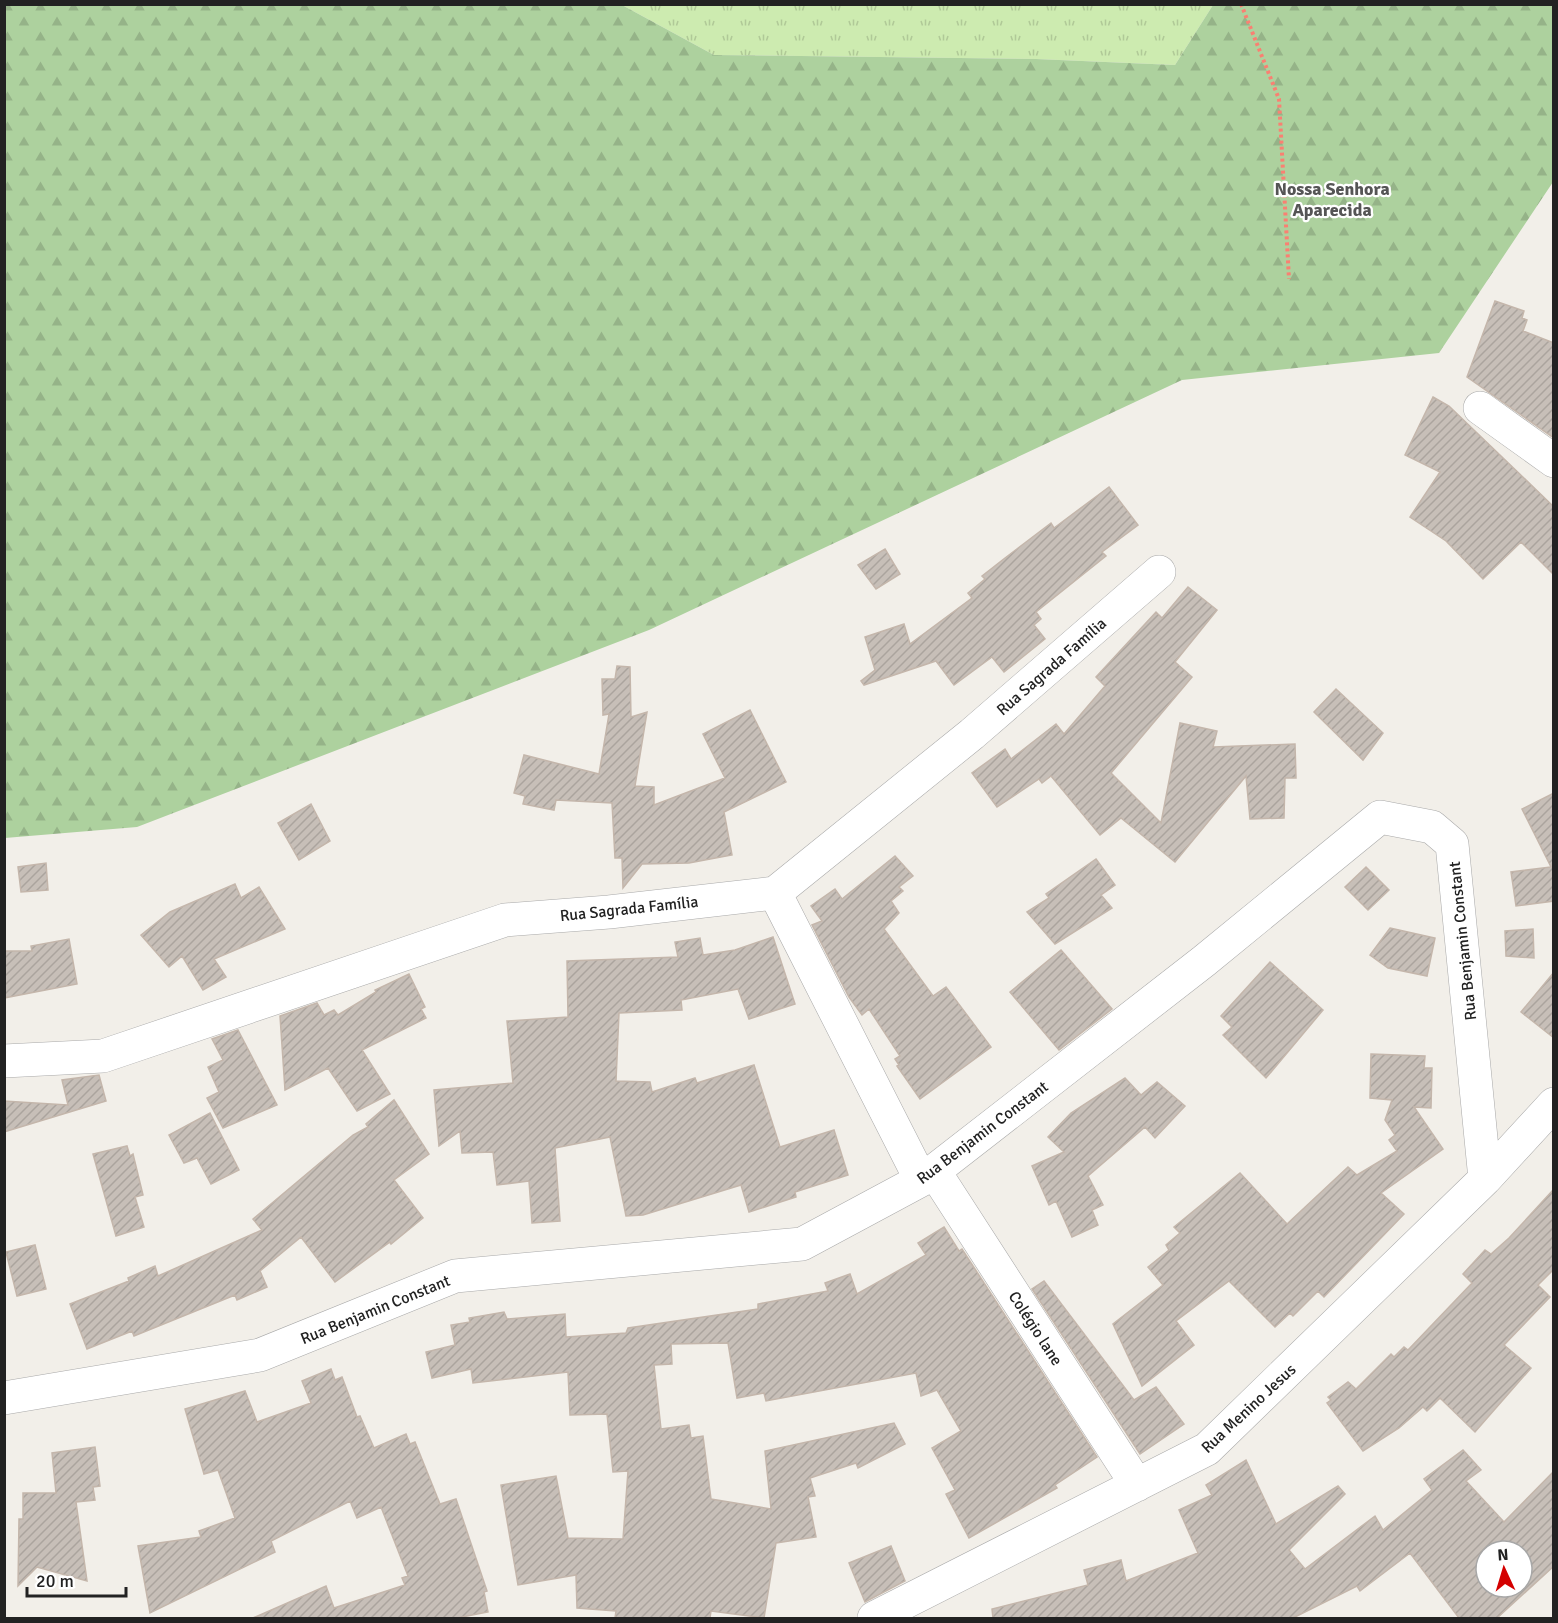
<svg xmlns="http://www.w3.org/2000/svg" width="1558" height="1623" font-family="Signika,sans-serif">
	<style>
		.grass { fill: url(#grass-tufts) }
		.forest { fill: url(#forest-firs) }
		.building { fill: url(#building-hatch); stroke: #c4b6ab; stroke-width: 1.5; fill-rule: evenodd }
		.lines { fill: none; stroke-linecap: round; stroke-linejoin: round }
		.minor-casing { stroke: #a9a9a9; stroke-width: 34 }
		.path { stroke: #fa8072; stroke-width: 4; stroke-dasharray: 3 3; stroke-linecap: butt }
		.minor { stroke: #fff; stroke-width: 33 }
		.labels { text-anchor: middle; stroke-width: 4.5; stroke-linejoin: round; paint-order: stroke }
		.street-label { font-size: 16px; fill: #222; stroke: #fff }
		.neighbourhood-label { font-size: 18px; font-weight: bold; fill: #555; stroke: #fff }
	</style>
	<defs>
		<pattern id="grass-tufts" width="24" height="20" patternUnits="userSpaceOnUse" patternTransform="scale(1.5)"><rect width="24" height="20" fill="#cdebb0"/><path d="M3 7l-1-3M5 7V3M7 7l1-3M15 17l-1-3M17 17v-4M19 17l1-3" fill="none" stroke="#b0c997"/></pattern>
		<pattern id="forest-firs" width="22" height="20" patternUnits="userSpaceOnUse" patternTransform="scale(1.5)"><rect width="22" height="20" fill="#add19e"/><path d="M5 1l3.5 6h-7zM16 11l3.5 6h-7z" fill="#95b388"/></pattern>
		<pattern id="building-hatch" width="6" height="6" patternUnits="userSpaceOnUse" patternTransform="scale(1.5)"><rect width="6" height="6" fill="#c7bfb8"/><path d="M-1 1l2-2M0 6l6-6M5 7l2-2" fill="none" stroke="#aba49e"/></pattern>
	</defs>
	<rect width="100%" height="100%" fill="#f2efe9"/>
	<path class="grass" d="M 622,5 L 1213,5 L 1175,65 L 1036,59 L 714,55 Z"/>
	<path class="forest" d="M 5,4 L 622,5 L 714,55 L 1036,59 L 1175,65 L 1213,5 L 1553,5 L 1553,182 L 1439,353 L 1182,380 L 649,630 L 137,827 L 5,838 Z"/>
	<path class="building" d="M 1495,301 L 1524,311 L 1522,318 L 1527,320 L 1523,331 L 1554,343 L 1554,438 L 1467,377 Z
		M 1433,397 L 1449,406 L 1554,507 L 1554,575 L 1521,542 L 1483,579 L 1446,541 L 1410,517 L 1440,472 L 1405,455 Z
		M 1109,487 L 1138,525 L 1102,552 L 1106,556 L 1036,612 L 1041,619 L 1034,625 L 1045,639 L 1004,672 L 992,657 L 954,685 L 936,661 L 864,685 L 861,681 L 875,670 L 865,637 L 904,624 L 910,644 L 972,598 L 968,593 L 985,579 L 982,576 L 1005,558 L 1051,523 L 1054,528 Z
		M 885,549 L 900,574 L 876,589 L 858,565 Z
		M 1188,587 L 1217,610 L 1175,662 L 1192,677 L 1111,773 L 1161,823 L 1180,723 L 1217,731 L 1213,747 L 1295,744 L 1296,778 L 1285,778 L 1284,818 L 1250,819 L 1246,776 L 1175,862 L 1121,818 L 1100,835 L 1051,776 L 1042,783 L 1039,779 L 997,807 L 972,773 L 1005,749 L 1011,759 L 1056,724 L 1064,734 L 1105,686 L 1096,677 L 1156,612 L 1162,618 Z
		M 617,666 L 630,667 L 631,717 L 647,712 L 635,786 L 654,787 L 654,805 L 725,778 L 703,734 L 750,710 L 786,782 L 724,812 L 732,855 L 689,863 L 642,864 L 623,888 L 622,858 L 615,858 L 612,803 L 556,800 L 554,810 L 523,804 L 525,796 L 514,793 L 524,755 L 599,774 L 609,714 L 603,715 L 602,679 L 615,679 Z
		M 1336,689 L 1383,733 L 1363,760 L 1314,712 Z
		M 1554,793 L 1554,901 L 1516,906 L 1511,872 L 1551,867 L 1522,809 Z
		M 311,804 L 330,841 L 299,860 L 278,823 Z
		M 895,856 L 913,876 L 899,887 L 903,891 L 891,901 L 899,913 L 884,929 L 933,996 L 946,987 L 991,1047 L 920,1099 L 897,1066 L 899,1065 L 895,1059 L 900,1056 L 869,1009 L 862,1015 L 849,997 L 812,925 L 822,921 L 811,906 L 835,889 L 842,899 Z
		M 1096,859 L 1115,885 L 1101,895 L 1112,908 L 1055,944 L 1027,912 L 1049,898 L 1046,894 Z
		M 46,863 L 48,890 L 21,892 L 18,867 Z
		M 1366,867 L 1389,890 L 1368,910 L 1345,887 Z
		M 235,884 L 241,898 L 259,887 L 285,929 L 214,959 L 226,977 L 203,990 L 182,956 L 169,967 L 141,935 L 170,912 Z
		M 1390,928 L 1435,938 L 1427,976 L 1388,968 L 1370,955 Z
		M 1533,929 L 1534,958 L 1506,956 L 1505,931 Z
		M 773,937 L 795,1004 L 749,1019 L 738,989 L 681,1000 L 682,1010 L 619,1013 L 616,1081 L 650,1082 L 652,1092 L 695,1078 L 697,1083 L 754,1065 L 780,1147 L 834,1130 L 848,1175 L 795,1192 L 796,1197 L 749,1212 L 741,1185 L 643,1215 L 626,1216 L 610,1137 L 555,1148 L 560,1221 L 532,1223 L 529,1181 L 497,1185 L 493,1152 L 462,1153 L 460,1131 L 439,1146 L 434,1090 L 513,1083 L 507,1021 L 568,1017 L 567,961 L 678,957 L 675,942 L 700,938 L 703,955 L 735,950 Z
		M 69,939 L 77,984 L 4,998 L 4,951 L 32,951 L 31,946 Z
		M 1061,950 L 1112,1009 L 1059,1050 L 1010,992 Z
		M 1270,962 L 1323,1010 L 1266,1078 L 1223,1035 L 1232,1027 L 1221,1016 Z
		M 1554,972 L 1554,1038 L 1521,1012 Z
		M 409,974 L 425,1007 L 421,1009 L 426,1018 L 362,1050 L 390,1094 L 357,1111 L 328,1068 L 285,1090 L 280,1016 L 317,1003 L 324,1015 L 334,1010 L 338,1015 L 376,992 L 375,990 Z
		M 238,1030 L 277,1105 L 223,1128 L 207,1098 L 219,1092 L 208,1067 L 223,1060 L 212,1039 Z
		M 1371,1054 L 1425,1056 L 1424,1068 L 1432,1068 L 1431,1108 L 1414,1107 L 1443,1149 L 1381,1193 L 1404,1214 L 1324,1297 L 1318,1291 L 1293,1316 L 1290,1313 L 1275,1327 L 1229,1281 L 1176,1321 L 1194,1345 L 1142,1386 L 1113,1324 L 1163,1285 L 1148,1267 L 1169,1250 L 1166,1245 L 1180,1233 L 1174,1227 L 1240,1173 L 1287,1224 L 1348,1167 L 1357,1175 L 1397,1151 L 1389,1140 L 1395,1135 L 1385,1120 L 1392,1100 L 1370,1098 Z
		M 99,1075 L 106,1101 L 4,1132 L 4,1101 L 68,1105 L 62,1080 Z
		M 1125,1078 L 1141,1095 L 1157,1082 L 1185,1106 L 1155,1138 L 1145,1127 L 1088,1176 L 1103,1205 L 1092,1210 L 1098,1225 L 1072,1237 L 1056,1201 L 1049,1205 L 1032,1166 L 1064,1152 L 1048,1137 L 1071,1113 Z
		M 394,1100 L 429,1154 L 394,1180 L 423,1218 L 391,1244 L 390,1242 L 335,1282 L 301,1237 L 260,1271 L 267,1287 L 237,1300 L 235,1295 L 134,1336 L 132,1331 L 87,1349 L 70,1304 L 129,1281 L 128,1278 L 155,1266 L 158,1276 L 262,1230 L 253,1219 L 353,1135 L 368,1127 L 366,1124 Z
		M 210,1113 L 239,1170 L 211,1184 L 197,1158 L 184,1163 L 169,1135 Z
		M 127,1146 L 130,1156 L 133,1154 L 143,1195 L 135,1197 L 144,1227 L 116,1236 L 93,1154 Z
		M 1554,1189 L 1554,1269 L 1538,1285 L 1550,1297 L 1504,1345 L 1531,1368 L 1475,1432 L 1440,1398 L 1427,1411 L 1423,1407 L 1399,1428 L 1363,1451 L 1327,1403 L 1331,1400 L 1328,1397 L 1348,1382 L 1356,1389 L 1391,1354 L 1394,1357 L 1404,1347 L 1408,1350 L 1472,1283 L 1463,1274 L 1485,1250 L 1491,1254 L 1509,1238 Z
		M 944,1227 L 959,1251 L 962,1249 L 1097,1457 L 1055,1485 L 1057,1488 L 969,1538 L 946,1494 L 955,1490 L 932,1448 L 961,1431 L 937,1390 L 921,1396 L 916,1373 L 766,1401 L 764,1393 L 737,1398 L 728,1343 L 671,1344 L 672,1364 L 654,1365 L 661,1429 L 689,1425 L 691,1438 L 703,1436 L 711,1499 L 771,1509 L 765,1451 L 894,1423 L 905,1444 L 858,1468 L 856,1463 L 810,1478 L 815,1496 L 808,1497 L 816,1537 L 776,1543 L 764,1618 L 711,1611 L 710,1618 L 615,1618 L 616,1611 L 577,1608 L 576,1575 L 518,1585 L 501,1485 L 556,1476 L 568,1538 L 623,1539 L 628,1471 L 613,1472 L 607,1414 L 570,1415 L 568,1372 L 473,1383 L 471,1369 L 432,1378 L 426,1352 L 455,1345 L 451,1325 L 470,1322 L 469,1318 L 504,1312 L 507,1319 L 565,1314 L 566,1337 L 626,1333 L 628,1328 L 758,1309 L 758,1304 L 828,1291 L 825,1283 L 850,1274 L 857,1294 L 926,1255 L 918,1243 Z
		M 35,1245 L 46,1289 L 17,1296 L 6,1252 Z
		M 1044,1281 L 1134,1400 L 1156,1387 L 1184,1424 L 1140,1454 L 1032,1289 Z
		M 331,1369 L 335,1380 L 342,1377 L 357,1417 L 360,1416 L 374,1448 L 406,1434 L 410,1444 L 415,1442 L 440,1504 L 456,1499 L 487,1591 L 484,1592 L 488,1612 L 457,1618 L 253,1618 L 326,1586 L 334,1608 L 405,1585 L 402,1578 L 408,1576 L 381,1507 L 357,1518 L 350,1501 L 271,1541 L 275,1552 L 150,1613 L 138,1546 L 201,1537 L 199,1531 L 235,1518 L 218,1470 L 204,1474 L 185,1409 L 245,1391 L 257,1422 L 311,1403 L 302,1381 Z
		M 95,1447 L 100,1486 L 93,1487 L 95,1500 L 76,1502 L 87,1581 L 37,1567 L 18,1586 L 19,1519 L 23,1519 L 23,1493 L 56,1493 L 52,1453 Z
		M 1463,1450 L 1481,1470 L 1466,1481 L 1504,1522 L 1554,1471 L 1554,1566 L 1497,1618 L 1459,1618 L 1410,1553 L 1360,1591 L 1357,1586 L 1293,1618 L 993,1618 L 992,1609 L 1088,1585 L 1084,1570 L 1121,1560 L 1126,1581 L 1198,1553 L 1179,1510 L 1212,1495 L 1206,1485 L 1246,1460 L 1276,1524 L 1338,1486 L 1345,1494 L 1289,1550 L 1305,1569 L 1375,1516 L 1383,1530 L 1432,1490 L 1424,1479 ZM 1486,1551 L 1522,1551 L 1522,1587 L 1486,1587 Z
		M 891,1546 L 905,1581 L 865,1602 L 849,1563 Z"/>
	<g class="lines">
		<defs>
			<path id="minor" d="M 1480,408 L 1554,461
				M 775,893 L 921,1180
				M 4,1061 L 103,1056 L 505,920 L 609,912 L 775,893 L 972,734 L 1159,572
				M 934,1171 L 1137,1485
				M 4,1398 L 260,1355 L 455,1276 L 802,1244 L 925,1178 L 1204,961 L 1380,817 L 1432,827 L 1452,844 L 1485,1179
				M 874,1618 L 1207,1449 L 1485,1179 L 1554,1104"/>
		</defs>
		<use href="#minor" class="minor-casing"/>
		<path class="path" d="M 1241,4 L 1279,99 L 1289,279"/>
		<use href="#minor" class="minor"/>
	</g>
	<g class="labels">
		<g class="street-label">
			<text transform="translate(1051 666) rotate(-41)" y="6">Rua Sagrada Família</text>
			<text transform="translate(629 908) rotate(-6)" y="6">Rua Sagrada Família</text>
			<text transform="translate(1462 941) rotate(-96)" y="6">Rua Benjamin Constant</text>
			<text transform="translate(982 1132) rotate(-37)" y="6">Rua Benjamin Constant</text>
			<text transform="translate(375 1309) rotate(-22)" y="6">Rua Benjamin Constant</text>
			<text transform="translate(1036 1328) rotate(57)" y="6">Colégio lane</text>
			<text transform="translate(1248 1408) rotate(-43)" y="6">Rua Menino Jesus</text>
		</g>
		<g class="neighbourhood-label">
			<text x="1332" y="195">Nossa Senhora<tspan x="1332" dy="21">Aparecida</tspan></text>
		</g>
	</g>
	<rect width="1558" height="1623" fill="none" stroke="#222222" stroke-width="12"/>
	<g transform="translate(1504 1569) rotate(356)"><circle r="28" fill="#ffffff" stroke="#a7a7a7" stroke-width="1.5"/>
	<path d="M0-4.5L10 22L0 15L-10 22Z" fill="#d40000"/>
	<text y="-9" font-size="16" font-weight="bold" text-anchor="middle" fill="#222222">N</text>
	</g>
	<path d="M27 1587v9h99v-9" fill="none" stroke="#222222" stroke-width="3"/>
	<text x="36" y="1587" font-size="18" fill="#222222" stroke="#ffffff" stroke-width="4.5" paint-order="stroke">20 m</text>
</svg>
